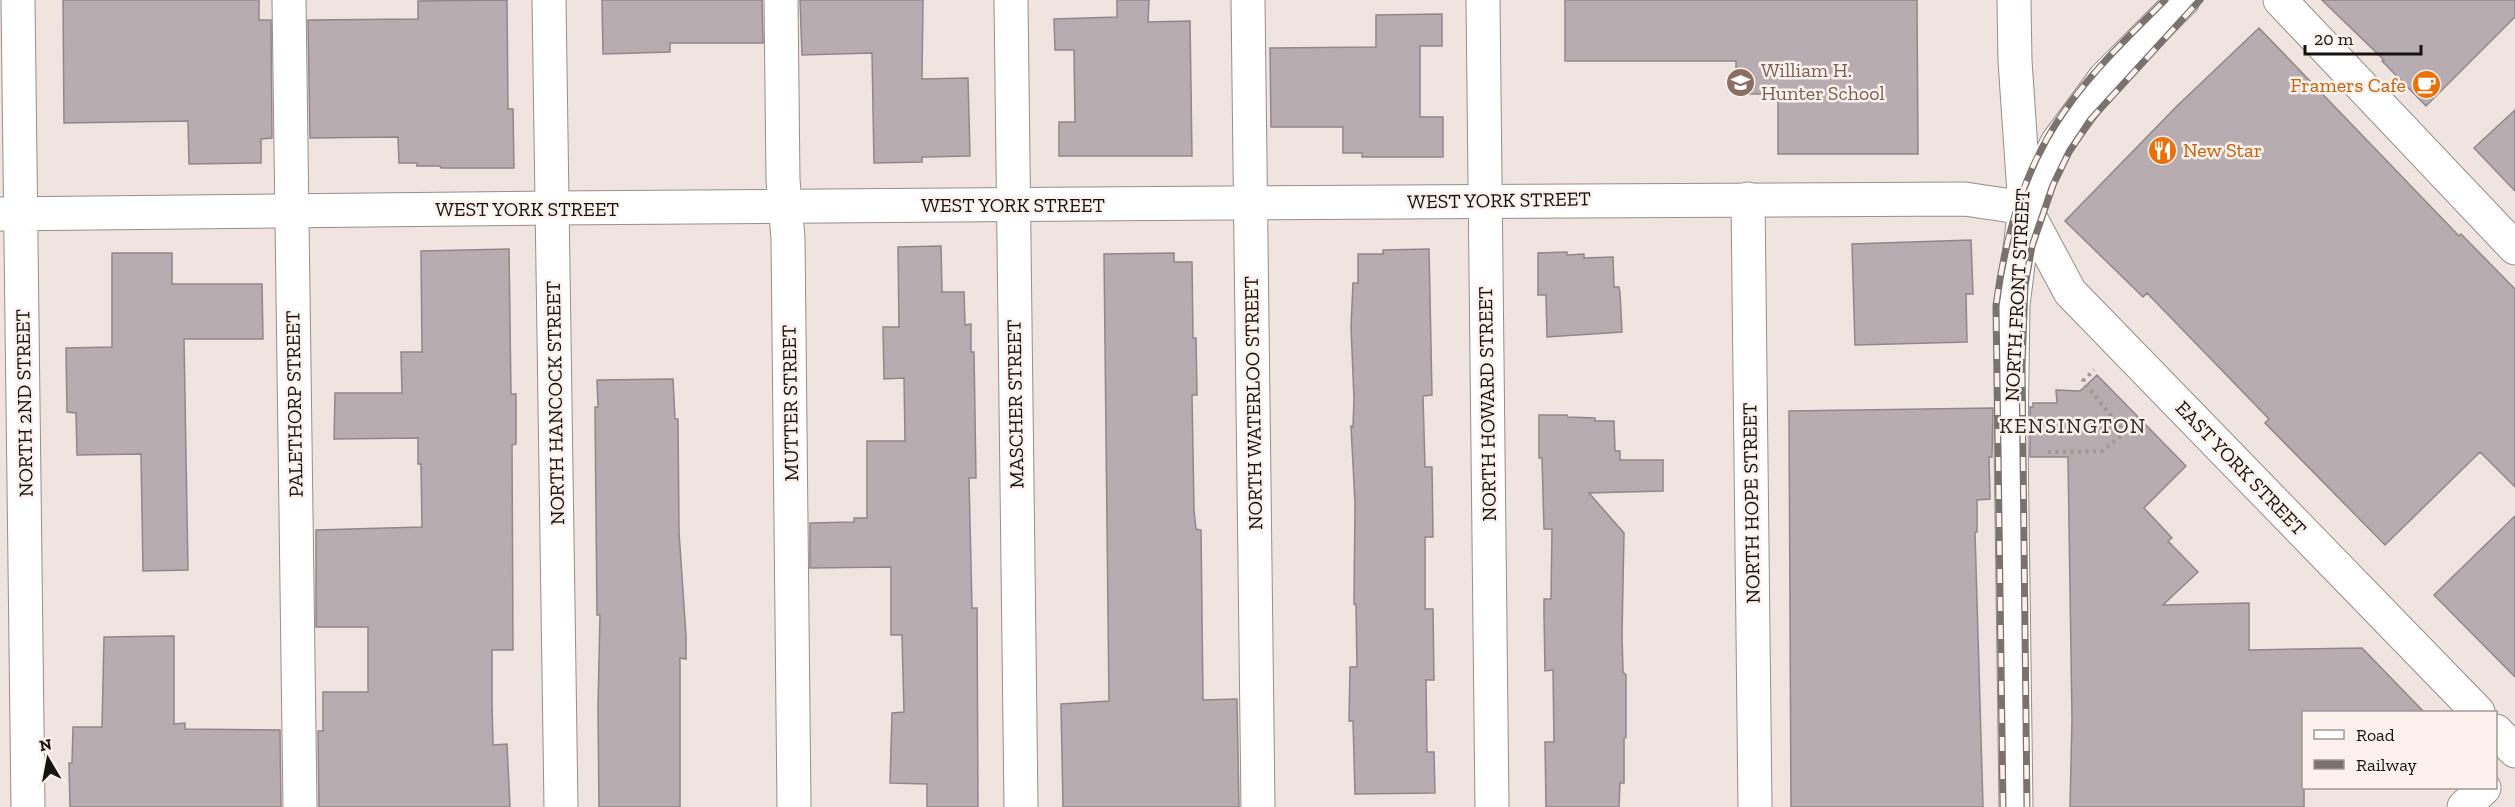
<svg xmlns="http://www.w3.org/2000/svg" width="2515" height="807" font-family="'Zilla Slab',serif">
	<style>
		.building { fill: #b7acb0; stroke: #91878b; stroke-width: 1.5 }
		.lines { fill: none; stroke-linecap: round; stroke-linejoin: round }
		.minor-casing { stroke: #988e8a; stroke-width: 35 }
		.tertiary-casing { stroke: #988e8a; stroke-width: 35 }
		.path { stroke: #9f9793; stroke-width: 4; stroke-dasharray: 3 4.5; stroke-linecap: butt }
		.minor { stroke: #fff; stroke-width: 33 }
		.tertiary { stroke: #fff; stroke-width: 33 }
		.rail-casing { stroke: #79726f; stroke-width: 7 }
		.rail { stroke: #fcf1ec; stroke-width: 4.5; stroke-dasharray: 14; stroke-linecap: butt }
		.labels { text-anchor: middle; stroke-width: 5; stroke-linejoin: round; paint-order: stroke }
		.education-label { font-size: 20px; fill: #785e54; stroke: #fcf1ec; text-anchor: start }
		.food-label { font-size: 20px; fill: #c56008; stroke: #fcf1ec; text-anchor: end }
		.street-label { font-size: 20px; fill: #161210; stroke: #fcf1ec }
		.neighbourhood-label { font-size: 21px; letter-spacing: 1.5px; fill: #312926; stroke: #fcf1ec }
	</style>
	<rect width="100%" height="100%" fill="#efe4df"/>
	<path class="building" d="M 63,0 L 259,0 L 259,20 L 271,20 L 272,138 L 261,139 L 261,163 L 189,164 L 188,121 L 64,123 Z
		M 507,0 L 508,109 L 513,109 L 514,168 L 441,168 L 440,166 L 417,166 L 417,163 L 399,163 L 398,137 L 310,138 L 308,20 L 418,19 L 418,1 Z
		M 602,0 L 762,0 L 763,43 L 670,43 L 670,52 L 603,54 Z
		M 800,0 L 923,0 L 922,79 L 968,78 L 970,156 L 922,157 L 922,162 L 874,163 L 872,53 L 802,55 Z
		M 1117,0 L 1149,0 L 1148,22 L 1190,21 L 1192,156 L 1059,156 L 1059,122 L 1075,122 L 1074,50 L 1055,50 L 1054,19 L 1117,17 Z
		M 1565,0 L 1917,0 L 1918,154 L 1778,154 L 1778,94 L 1748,94 L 1748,71 L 1736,71 L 1736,61 L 1565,61 Z
		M 2322,0 L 2515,0 L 2515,17 L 2426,106 L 2382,61 L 2384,60 Z
		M 1442,14 L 1442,46 L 1420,46 L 1420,117 L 1443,117 L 1443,157 L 1362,157 L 1362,153 L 1343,153 L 1343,127 L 1271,127 L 1270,48 L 1376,47 L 1376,15 Z
		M 2259,28 L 2459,236 L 2461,234 L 2515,289 L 2515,487 L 2480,452 L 2385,545 L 2265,423 L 2269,419 L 2147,293 L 2143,297 L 2065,221 L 2177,106 Z
		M 2515,110 L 2515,191 L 2474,148 Z
		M 1971,240 L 1973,294 L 1966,294 L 1967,342 L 1855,345 L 1852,244 Z
		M 941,246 L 942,292 L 964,292 L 965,325 L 971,324 L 971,352 L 974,352 L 976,478 L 969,478 L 972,608 L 977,608 L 978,807 L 927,807 L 927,784 L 890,783 L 892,713 L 904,712 L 902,635 L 891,635 L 891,567 L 810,568 L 810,523 L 854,522 L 854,518 L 867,518 L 867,441 L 905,441 L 904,378 L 884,379 L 883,327 L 899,327 L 898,247 Z
		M 509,249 L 511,394 L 516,394 L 516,444 L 512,445 L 513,650 L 492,650 L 492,703 L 493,745 L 507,744 L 510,807 L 319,807 L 318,731 L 323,731 L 323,692 L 368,692 L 368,627 L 316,627 L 316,530 L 422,527 L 421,464 L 418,464 L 418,438 L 334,439 L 335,393 L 402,393 L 401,352 L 422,352 L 421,251 Z
		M 1429,249 L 1432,395 L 1423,396 L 1425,467 L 1432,467 L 1433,537 L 1425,537 L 1425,609 L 1433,609 L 1434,680 L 1426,680 L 1427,752 L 1434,752 L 1435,793 L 1355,794 L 1353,721 L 1349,721 L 1350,667 L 1357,667 L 1356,605 L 1354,604 L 1355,503 L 1351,426 L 1353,427 L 1354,399 L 1351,327 L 1353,283 L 1358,283 L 1358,254 L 1383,254 L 1383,250 Z
		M 1567,252 L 1567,255 L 1584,254 L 1584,258 L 1613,257 L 1614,287 L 1619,287 L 1620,293 L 1622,332 L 1547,337 L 1546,295 L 1538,295 L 1538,253 Z
		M 112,253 L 172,253 L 172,284 L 262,284 L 263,339 L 184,339 L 188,570 L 143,571 L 141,454 L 77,455 L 76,413 L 67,412 L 66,348 L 112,347 Z
		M 1174,253 L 1174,262 L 1192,262 L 1193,338 L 1196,338 L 1197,395 L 1192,395 L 1194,510 L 1196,529 L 1201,530 L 1203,700 L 1237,699 L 1239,807 L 1063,807 L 1061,704 L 1109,701 L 1104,254 Z
		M 2097,375 L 2186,466 L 2144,508 L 2172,538 L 2168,541 L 2198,572 L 2163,605 L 2249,603 L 2249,650 L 2362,648 L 2424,712 L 2304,712 L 2304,807 L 2070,807 L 2072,719 L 2068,457 L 2030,457 L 2030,407 L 2033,407 L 2033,403 L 2057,403 L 2056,390 L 2080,391 Z
		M 673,379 L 675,419 L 678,419 L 679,532 L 686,636 L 686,659 L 680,658 L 680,807 L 599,807 L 598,707 L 600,615 L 597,615 L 595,407 L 598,407 L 597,380 Z
		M 1993,408 L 1992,457 L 1989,457 L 1990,499 L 1977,500 L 1977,532 L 1975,532 L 1983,807 L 1791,807 L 1789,411 Z
		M 1539,415 L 1567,415 L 1568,417 L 1595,418 L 1595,421 L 1614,421 L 1615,451 L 1620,451 L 1620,460 L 1663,460 L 1663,491 L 1589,493 L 1624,533 L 1622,635 L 1623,672 L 1626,675 L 1626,737 L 1624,739 L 1624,783 L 1620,783 L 1619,807 L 1546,807 L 1545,742 L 1554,742 L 1553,670 L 1545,671 L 1544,615 L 1544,599 L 1551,599 L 1552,529 L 1544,529 L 1542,458 L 1539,458 Z
		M 2515,516 L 2515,677 L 2434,595 Z
		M 174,636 L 174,724 L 185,723 L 185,729 L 280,730 L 281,807 L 70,807 L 69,763 L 72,763 L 73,727 L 102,727 L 104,637 Z"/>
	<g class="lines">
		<defs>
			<path id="minor" d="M 289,0 L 300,807
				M 549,0 L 561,807
				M 781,0 L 783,180 L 788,238 L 794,807
				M 1011,0 L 1021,807
				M 1248,0 L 1258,807
				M 1483,0 L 1492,807
				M 2280,0 L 2515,248
				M 1748,199 L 1755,807
				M 2025,208 L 2070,292 L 2478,712
				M 2496,731 L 2515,751
				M 2464,807 L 2484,788"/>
			<path id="tertiary" d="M 18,0 L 28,807
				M 2014,0 L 2015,61 L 2025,208 L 2013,305 L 2011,440 L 2016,807
				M 2026,206 L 2057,143 L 2105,78 L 2183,0
				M 0,214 C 184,213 369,209 553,208 C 1024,206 1494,199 1965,199 L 2025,208"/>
		</defs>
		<use href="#minor" class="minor-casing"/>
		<use href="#tertiary" class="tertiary-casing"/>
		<path class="path" d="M 2048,452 L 2102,451 L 2125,433 L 2083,381 L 2094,370"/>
		<use href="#minor" class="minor"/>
		<use href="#tertiary" class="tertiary"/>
		<defs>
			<path id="rail" d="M 2003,807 L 1996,306 C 2005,236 2024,167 2066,109 C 2094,69 2131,34 2165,0
				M 2027,807 L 2022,365 L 2025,286 L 2032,246 L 2053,185 L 2069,152 L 2091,119 L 2200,0"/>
		</defs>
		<use href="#rail" class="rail-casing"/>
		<use href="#rail" class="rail"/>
	</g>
	<defs>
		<symbol id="school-disc" viewBox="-11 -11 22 22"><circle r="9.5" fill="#8d6e63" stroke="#fcf1ec"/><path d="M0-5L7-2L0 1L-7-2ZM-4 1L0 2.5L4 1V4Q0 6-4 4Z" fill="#fff"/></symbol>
		<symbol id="cafe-disc" viewBox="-11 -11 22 22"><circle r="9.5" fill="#e8710a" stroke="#fcf1ec"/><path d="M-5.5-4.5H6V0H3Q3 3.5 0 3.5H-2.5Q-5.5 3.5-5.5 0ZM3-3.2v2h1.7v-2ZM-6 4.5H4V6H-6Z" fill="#fff"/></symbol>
		<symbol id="restaurant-disc" viewBox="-11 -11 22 22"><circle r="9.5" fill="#e8710a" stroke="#fcf1ec"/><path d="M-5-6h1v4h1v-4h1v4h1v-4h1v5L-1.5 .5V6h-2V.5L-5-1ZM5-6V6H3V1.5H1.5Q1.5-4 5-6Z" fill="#fff"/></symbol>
	</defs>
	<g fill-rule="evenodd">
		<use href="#school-disc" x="1724" y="66" width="33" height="33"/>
		<use href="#cafe-disc" x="2410" y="68" width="33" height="33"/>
		<use href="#restaurant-disc" x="2146" y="134" width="33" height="33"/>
	</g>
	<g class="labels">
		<g class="education-label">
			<text x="1761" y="77">William H.<tspan x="1761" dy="23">Hunter School</tspan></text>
		</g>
		<g class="food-label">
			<text x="2406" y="92">Framers Cafe</text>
			<text x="2183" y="157" text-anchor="start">New Star</text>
		</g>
		<g class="street-label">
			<text transform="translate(1499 200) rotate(-1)" y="7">WEST YORK STREET</text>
			<text x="1013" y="212">WEST YORK STREET</text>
			<text x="527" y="216">WEST YORK STREET</text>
			<text transform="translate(2017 295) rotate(-87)" y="7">NORTH FRONT STREET</text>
			<text transform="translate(24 403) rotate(-91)" y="7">NORTH 2ND STREET</text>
			<text transform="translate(555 403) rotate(-91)" y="7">NORTH HANCOCK STREET</text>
			<text transform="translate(790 403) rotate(-91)" y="7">MUTTER STREET</text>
			<text transform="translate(1253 403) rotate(-91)" y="7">NORTH WATERLOO STREET</text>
			<text transform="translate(294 404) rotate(-91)" y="7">PALETHORP STREET</text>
			<text transform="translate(1015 404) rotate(-91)" y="7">MASCHER STREET</text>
			<text transform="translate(1487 404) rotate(-91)" y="7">NORTH HOWARD STREET</text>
			<text transform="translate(2241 468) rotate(46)" y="7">EAST YORK STREET</text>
			<text transform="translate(1751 503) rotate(-91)" y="7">NORTH HOPE STREET</text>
		</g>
		<g class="neighbourhood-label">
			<text x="2073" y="433">KENSINGTON</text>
		</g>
	</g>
	<rect x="2302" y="711" width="195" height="78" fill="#fcf1ec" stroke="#a09894" stroke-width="1.5"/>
	<rect x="2314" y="730" width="30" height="9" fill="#ffffff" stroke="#a09894" stroke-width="1.5"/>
	<text x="2356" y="741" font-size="18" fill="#161210">Road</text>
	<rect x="2314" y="760" width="30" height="9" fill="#79726f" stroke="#a09894" stroke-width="1.5"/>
	<text x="2356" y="771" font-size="18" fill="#161210">Railway</text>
	<g transform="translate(48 759) rotate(350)" stroke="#fcf1ec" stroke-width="4.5" paint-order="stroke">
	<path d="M0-4.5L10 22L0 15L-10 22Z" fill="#161210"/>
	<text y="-9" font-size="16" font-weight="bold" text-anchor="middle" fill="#161210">N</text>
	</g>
	<path d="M2305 45v9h116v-9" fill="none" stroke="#161210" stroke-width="3"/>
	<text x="2314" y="45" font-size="18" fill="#161210" stroke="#fcf1ec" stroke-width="4.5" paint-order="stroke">20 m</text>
</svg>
